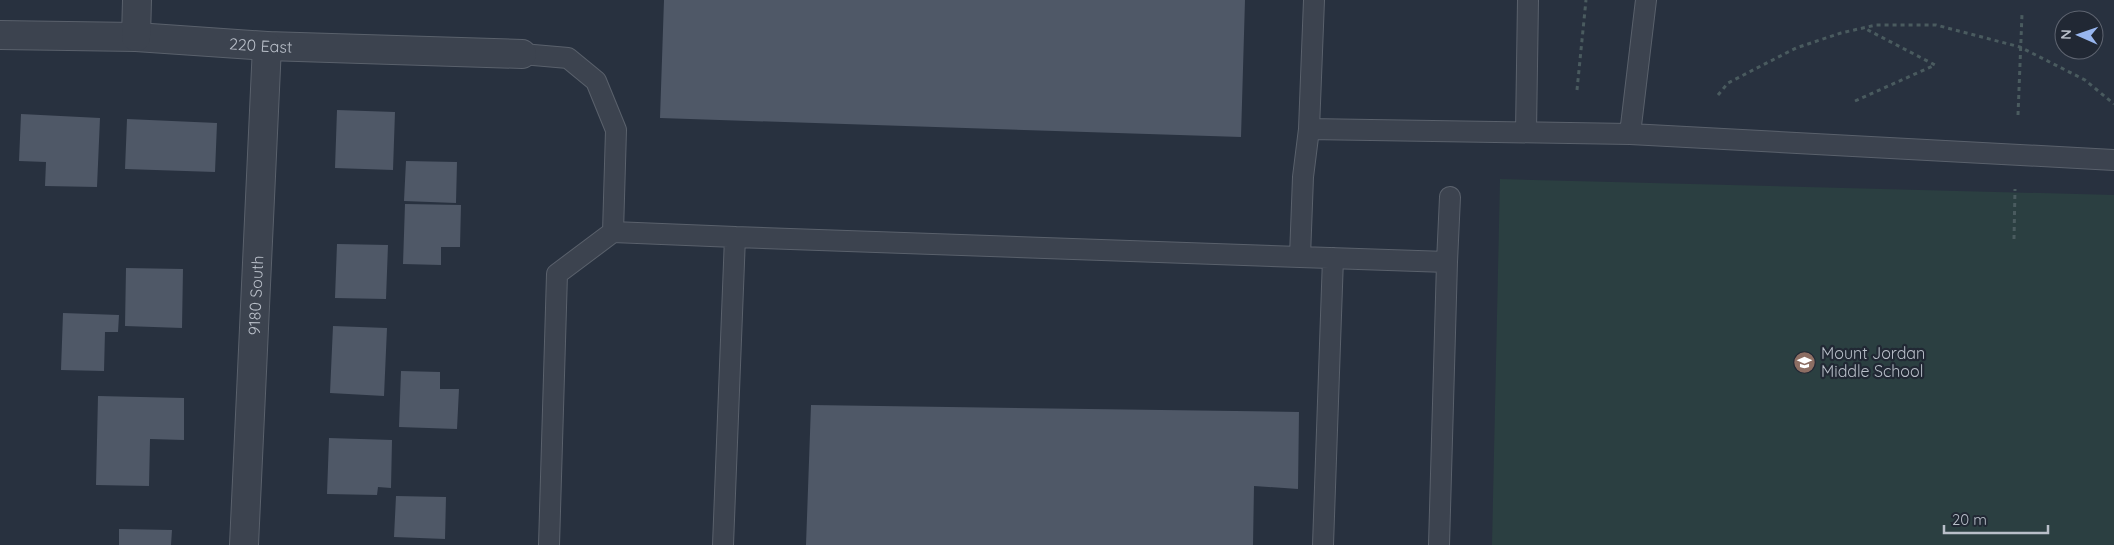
<svg xmlns="http://www.w3.org/2000/svg" width="2114" height="545" font-family="Quicksand,sans-serif">
	<style>
		.green { fill: #2b3f41 }
		.building { fill: #4f5867 }
		.lines { fill: none; stroke-linecap: round; stroke-linejoin: round }
		.lane-casing { stroke: #5a616c; stroke-width: 22 }
		.street-casing { stroke: #5a616c; stroke-width: 30 }
		.path { stroke: #4a5b5f; stroke-width: 3; stroke-dasharray: 4 4; stroke-linecap: butt }
		.lane { stroke: #3c434f; stroke-width: 20 }
		.street { stroke: #3c434f; stroke-width: 28 }
		.labels { text-anchor: middle; stroke-width: 4.5; stroke-linejoin: round; paint-order: stroke }
		.street-label { font-size: 16px; fill: #b9bfc9; stroke: #212834 }
		.poi-label { font-size: 16px; fill: #b9bfc9; stroke: #212834; text-anchor: start }
	</style>
	<rect width="100%" height="100%" fill="#28313f"/>
	<path class="green" d="M 1500,179 L 2114,195 L 2114,545 L 1492,545 Z"/>
	<path class="building" d="M 664,0 L 1245,0 L 1241,137 L 660,118 Z
		M 337,110 L 395,112 L 393,170 L 335,168 Z
		M 21,114 L 100,118 L 97,187 L 45,186 L 46,162 L 19,161 Z
		M 127,119 L 217,123 L 215,172 L 125,169 Z
		M 406,161 L 457,162 L 456,203 L 404,201 Z
		M 405,204 L 461,205 L 460,247 L 441,247 L 441,265 L 403,264 Z
		M 337,244 L 388,245 L 386,299 L 335,298 Z
		M 126,268 L 183,269 L 182,328 L 125,326 Z
		M 63,313 L 119,315 L 118,332 L 105,332 L 104,371 L 61,370 Z
		M 333,326 L 387,328 L 384,396 L 330,393 Z
		M 401,371 L 440,372 L 440,389 L 459,389 L 457,429 L 399,427 Z
		M 98,396 L 184,398 L 184,440 L 150,439 L 149,486 L 96,485 Z
		M 811,405 L 1299,412 L 1298,489 L 1254,486 L 1253,545 L 806,545 Z
		M 329,438 L 392,440 L 391,488 L 378,487 L 377,495 L 327,494 Z
		M 396,496 L 446,497 L 445,539 L 394,537 Z
		M 119,529 L 172,530 L 171,545 L 119,545 Z"/>
	<g class="lines">
		<defs>
			<path id="lane" d="M 1314,0 L 1309,129 L 1630,134 L 2114,160
				M 522,54 L 568,58 L 596,81 L 616,130 L 613,232
				M 1526,132 L 1528,0
				M 1630,134 L 1646,0
				M 735,237 L 1300,257 L 1303,177 L 1309,129
				M 1300,257 L 1447,262 L 1439,545
				M 1447,262 L 1450,197
				M 549,545 L 557,274 L 613,232 L 735,237 L 723,545
				M 1323,545 L 1333,258"/>
			<g id="street">
				<path id="s1" d="M 0,35 L 136,37 L 267,46 L 522,54"/>
				<path d="M 136,37 L 137,0"/>
				<path id="s2" d="M 244,545 L 267,46"/>
			</g>
		</defs>
		<use href="#lane" class="lane-casing"/>
		<use href="#street" class="street-casing"/>
		<path class="path" d="M 1577,90 L 1586,0
			M 1718,95 L 1728,83 L 1755,69 L 1796,48 L 1841,33 L 1876,25 L 1936,25 L 2020,47 L 2085,80 L 2114,104
			M 1855,101 L 1935,65 L 1864,28
			M 2018,115 L 2022,14
			M 2014,239 L 2015,189"/>
		<use href="#lane" class="lane"/>
		<use href="#street" class="street"/>
	</g>
	<defs>
		<symbol id="school-disc" viewBox="-11 -11 22 22"><circle r="9.5" fill="#8d6e63" stroke="#212834"/><path d="M0-5L7-2L0 1L-7-2ZM-4 1L0 2.5L4 1V4Q0 6-4 4Z" fill="#fff"/></symbol>
	</defs>
	<g fill-rule="evenodd">
		<use href="#school-disc" x="1792" y="350" width="25" height="25"/>
	</g>
	<g class="labels">
		<g class="street-label">
			<text dy="6" stroke="none"><textPath href="#s1" startOffset="261">220 East</textPath></text>
			<text dy="6" stroke="none"><textPath href="#s2" startOffset="250">9180 South</textPath></text>
		</g>
		<g class="poi-label">
			<text x="1821" y="359">Mount Jordan<tspan x="1821" dy="18">Middle School</tspan></text>
		</g>
	</g>
	<g transform="translate(2079 35) rotate(272)"><circle r="24" fill="#212834" stroke="#5e6470"/>
	<path d="M0-4L9 19L0 12L-9 19Z" fill="#98b6ef"/>
	<text y="-8" font-size="14" font-weight="bold" text-anchor="middle" fill="#b9bfc9">N</text>
	</g>
	<path d="M1944 525v8h104v-8" fill="none" stroke="#b9bfc9" stroke-width="2.5"/>
	<text x="1952" y="525" font-size="15" fill="#b9bfc9" stroke="#212834" stroke-width="4" paint-order="stroke">20 m</text>
</svg>
